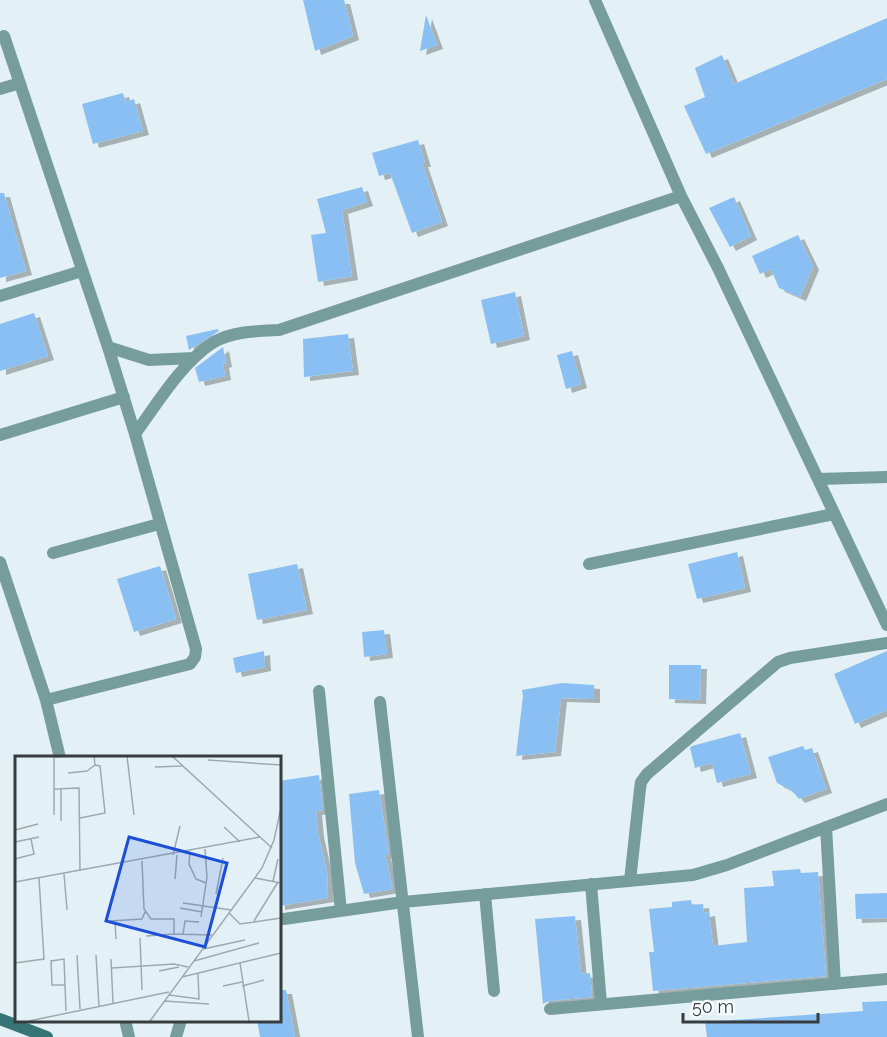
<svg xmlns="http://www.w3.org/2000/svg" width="887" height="1037" font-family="Raleway,sans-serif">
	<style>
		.building { fill: #89bff2; filter: url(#shadow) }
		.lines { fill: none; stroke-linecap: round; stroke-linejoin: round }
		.street { stroke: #769c9c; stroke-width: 12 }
		.secondary { stroke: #367475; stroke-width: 12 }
		.inset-road { fill: none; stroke: #9ea9ad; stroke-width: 1.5 }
		.view { fill: #1d4ed8; fill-opacity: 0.15; stroke: #1d4ed8; stroke-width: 3 }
		.inset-edge { fill: none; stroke: #373d3f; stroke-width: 3 }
	</style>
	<defs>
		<filter id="shadow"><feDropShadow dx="6" dy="4" stdDeviation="0" flood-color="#0004"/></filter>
	</defs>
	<rect width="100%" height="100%" fill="#e3f1f6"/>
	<path class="building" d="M 303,0 L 344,0 L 353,36 L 315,51 Z
		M 426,15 L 437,45 L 420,51 Z
		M 887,18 L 887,79 L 706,154 L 684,106 L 705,97 L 695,68 L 722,55 L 734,84 Z
		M 123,93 L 126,102 L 134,99 L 143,131 L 93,144 L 82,104 Z
		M 418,140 L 425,163 L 422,163 L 442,222 L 412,233 L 390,173 L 379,176 L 372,153 Z
		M 362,187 L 367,202 L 342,210 L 352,276 L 318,282 L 311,235 L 326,233 L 317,199 Z
		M 0,193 L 4,193 L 26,271 L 0,278 Z
		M 734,197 L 751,236 L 730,247 L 709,208 Z
		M 798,235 L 813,266 L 800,297 L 779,288 L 771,269 L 760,274 L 752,256 Z
		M 515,292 L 524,336 L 491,344 L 481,300 Z
		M 34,313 L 48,356 L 0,371 L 0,324 Z
		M 218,329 L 219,331 L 189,350 L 186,336 Z
		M 348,334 L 353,371 L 304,377 L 303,339 Z
		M 223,347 L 226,363 L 223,364 L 225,376 L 199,382 L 195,368 Z
		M 572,351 L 581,384 L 566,389 L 557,355 Z
		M 737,552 L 745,588 L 697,599 L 688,564 Z
		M 297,564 L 307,610 L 257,620 L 248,574 Z
		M 160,566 L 176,619 L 134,632 L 117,579 Z
		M 384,630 L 387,654 L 364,657 L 362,632 Z
		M 264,651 L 265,667 L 236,673 L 233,658 Z
		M 887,651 L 887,710 L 855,724 L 834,674 Z
		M 669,665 L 701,665 L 700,700 L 669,699 Z
		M 562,683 L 594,685 L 594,699 L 561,698 L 555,752 L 516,756 L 523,696 L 522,690 Z
		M 740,733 L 751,774 L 717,783 L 712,763 L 695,768 L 690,748 L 692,746 Z
		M 803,746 L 805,750 L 812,748 L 826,789 L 799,799 L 791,790 L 777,783 L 768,757 Z
		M 319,775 L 323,810 L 316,811 L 318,833 L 327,873 L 328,898 L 279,906 L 279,781 Z
		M 379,790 L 389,854 L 385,855 L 393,889 L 364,894 L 355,863 L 349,794 Z
		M 800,869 L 801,873 L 818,872 L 826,976 L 653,991 L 649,952 L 654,952 L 649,909 L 672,907 L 672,902 L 691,900 L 692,905 L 703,904 L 704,913 L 709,912 L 713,946 L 747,942 L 744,888 L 774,886 L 772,871 Z
		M 887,893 L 887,918 L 856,919 L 855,894 Z
		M 575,916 L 581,974 L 590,973 L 592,997 L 549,1001 L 543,1004 L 535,919 Z
		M 279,990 L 286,990 L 295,1037 L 260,1037 L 257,1020 L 279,1020 Z
		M 887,1001 L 887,1037 L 707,1037 L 705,1022 L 863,1011 L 862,1002 Z"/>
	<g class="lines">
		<path class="street" d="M 595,0 L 681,196 L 718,268 L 887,625
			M 4,36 L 108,347 L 149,360 L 194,358
			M 0,89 L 20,83
			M 0,296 L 82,271
			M 108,347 L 135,434
			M 0,435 L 124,397
			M 818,479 L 887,477
			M 53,553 L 159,524
			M 0,562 L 46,700
			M 589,564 L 834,514
			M 319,691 L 341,911
			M 380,702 L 418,1037
			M 60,758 L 46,700 L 190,664 L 195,657 L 196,649 L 135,434 C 157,404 182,362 214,342 C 233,331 258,331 279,330 L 681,196
			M 826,827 L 835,984
			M 630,881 L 640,789 L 641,782 L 647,774 L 778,662 L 790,658 L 887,643
			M 591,884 L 601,1004
			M 485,894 L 494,991
			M 284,919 L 403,902 L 693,875 L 727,865 L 887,804
			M 550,1009 L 887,979
			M 125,1020 L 129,1037
			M 176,1037 L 181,1020"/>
		<path class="secondary" d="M 0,1019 L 47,1037"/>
	</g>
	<g transform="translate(15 756)">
		<rect width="266" height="266" fill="#e3f1f6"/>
		<path class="inset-road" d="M 112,0 L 119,59M 157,0 L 257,92M 193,4 L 266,9M 140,11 L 167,10M 53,17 L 72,15 L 80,9M 46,32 L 46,65M 39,33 L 64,32 L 65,115M 39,59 L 39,1 L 53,0M 65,62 L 90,57 L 85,10 L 80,9 L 79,0M 209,71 L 225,86M 0,74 L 23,68M 0,86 L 24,81M 175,96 L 174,108 L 181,123 L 191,127M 158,99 L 165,70M 0,103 L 19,98 L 16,83M 127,105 L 129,153 L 136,163 L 159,163 L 159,178 L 197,179M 49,118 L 52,154M 240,122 L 266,127M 160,123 L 162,99M 258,125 L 263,103M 0,126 L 245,81M 201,138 L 208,102M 168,147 L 216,154M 165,152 L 187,156M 214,157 L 225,168 L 266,162M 186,161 L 192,121 L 190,93M 95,165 L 127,163 L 130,156M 100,165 L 101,183M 239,165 L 263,126M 168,178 L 170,165 L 184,166M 131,180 L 159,178M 125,182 L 127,234M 188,193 L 230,184M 62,199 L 65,253M 81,199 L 84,250M 96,203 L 98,247M 179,205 L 244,187M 0,207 L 29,203 L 24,122M 225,207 L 234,265M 97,212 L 159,208 L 173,211M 144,215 L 164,211M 167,221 L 266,197M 50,229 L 37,229 L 36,205 L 49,203 L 51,255M 208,230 L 227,226M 227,230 L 249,224M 154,239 L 184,243 L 183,218M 149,245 L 194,248M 14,265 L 154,236M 135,265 L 247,112 L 259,84 L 266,52"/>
		<path class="view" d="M 114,81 L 212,107 L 190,191 L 91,165 Z"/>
		<rect width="266" height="266" class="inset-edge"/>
	</g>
	<path d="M683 1013v9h135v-9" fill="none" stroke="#373d3f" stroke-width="3"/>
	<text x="692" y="1013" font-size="18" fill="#373d3f" stroke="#f7fdff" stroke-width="4.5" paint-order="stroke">50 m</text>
</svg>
